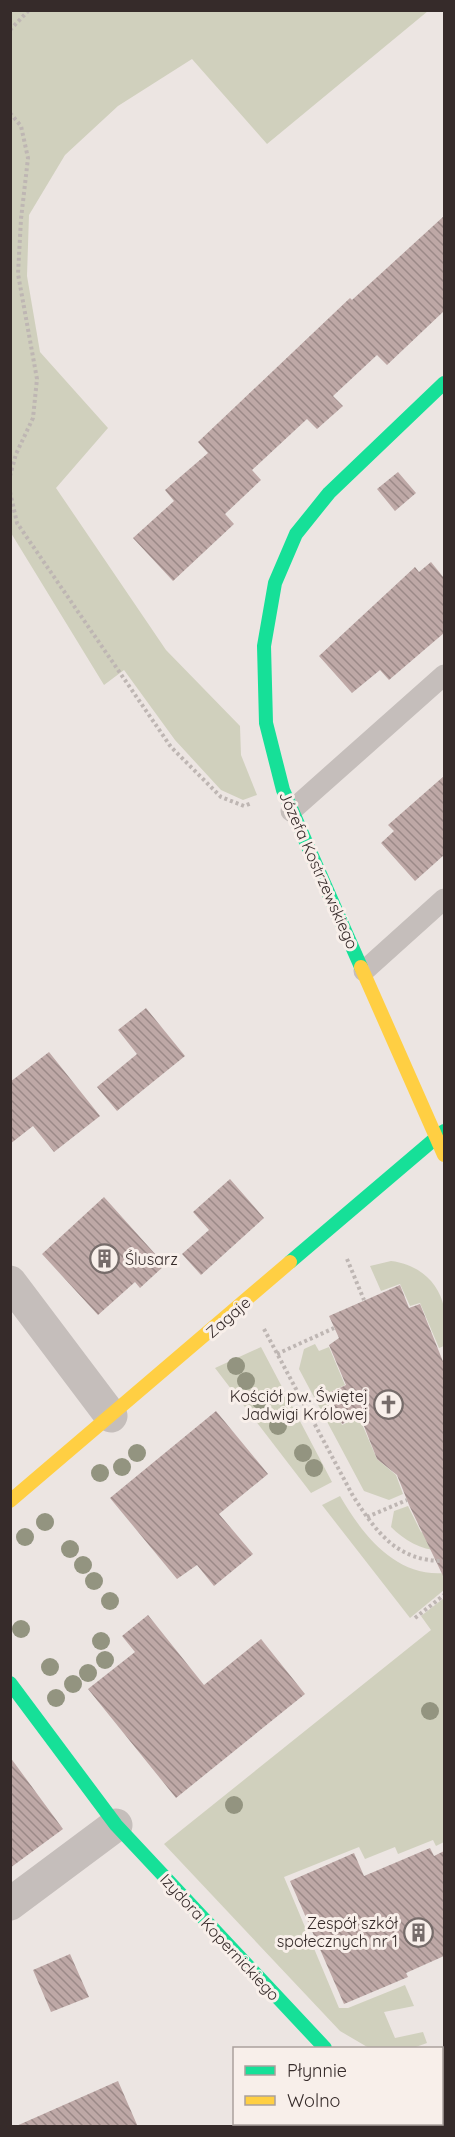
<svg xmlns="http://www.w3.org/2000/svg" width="455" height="2137" font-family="Quicksand,sans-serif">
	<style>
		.green { fill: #d0d0bd }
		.building { fill: url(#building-back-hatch) }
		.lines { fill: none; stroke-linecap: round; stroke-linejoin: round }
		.path { stroke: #beb6b3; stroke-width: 4; stroke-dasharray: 3 3; stroke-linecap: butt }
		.lane { stroke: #c5bebb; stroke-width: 21 }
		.street { stroke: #c5bebb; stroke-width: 33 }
		.fast { stroke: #16e098; stroke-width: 14 }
		.slow { stroke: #ffcf43; stroke-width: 14 }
		.tree { fill: #939480 }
		.labels { text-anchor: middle; stroke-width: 6; stroke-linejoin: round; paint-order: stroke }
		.street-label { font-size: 16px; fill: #362b2a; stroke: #f8efea }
		.poi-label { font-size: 16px; fill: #362b2a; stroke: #f8efea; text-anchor: end }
	</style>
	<defs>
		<pattern id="building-back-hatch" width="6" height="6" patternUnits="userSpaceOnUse" patternTransform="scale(1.5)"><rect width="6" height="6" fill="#bea8a6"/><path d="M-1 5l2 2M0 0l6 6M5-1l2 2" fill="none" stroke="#9b8987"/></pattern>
	</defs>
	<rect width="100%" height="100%" fill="#ece5e2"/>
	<path class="green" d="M 11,10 L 428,11 L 267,144 L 192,59 L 118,106 L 65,155 L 29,215 L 27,276 L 40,352 L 108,428 L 56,488 L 166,650 L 240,726 L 241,755 L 257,795 L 243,800 L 221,790 L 175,740 L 124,670 L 104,685 L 11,533 Z
		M 391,1261 C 417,1264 439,1281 444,1308 C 447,1320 445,1334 444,1346 L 439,1348 L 420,1303 L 410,1306 L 400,1284 L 381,1291 L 370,1266 Z
		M 315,1344 L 319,1351 L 329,1347 L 345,1385 L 328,1393 L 342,1425 L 359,1417 L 377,1459 L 396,1475 L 403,1494 L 389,1500 L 364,1491 L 299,1369 L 304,1349 Z
		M 261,1347 L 332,1482 L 311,1493 L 215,1368 Z
		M 340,1496 C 362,1534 395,1577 444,1573 L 444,1590 L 410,1618 L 322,1505 Z
		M 408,1506 L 421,1532 L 444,1542 L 444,1550 C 424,1552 405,1541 391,1527 L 394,1511 Z
		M 444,1598 L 444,1842 L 436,1846 L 433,1840 L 398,1854 L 395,1847 L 365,1859 L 359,1847 L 284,1877 L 339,2008 L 348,2008 L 405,1985 L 414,2006 L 384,2012 L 395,2038 L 423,2032 L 427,2043 L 413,2048 L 369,2048 L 340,2031 L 164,1844 L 431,1630 L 421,1616 Z"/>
	<path class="building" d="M 444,216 L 444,311 L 387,365 L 377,355 L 333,396 L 343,406 L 317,429 L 307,419 L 252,470 L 261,480 L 225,514 L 234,524 L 173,581 L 133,538 L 174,501 L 165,490 L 208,453 L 198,442 L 350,298 L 352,300 Z
		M 398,472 L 416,493 L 395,511 L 377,489 Z
		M 431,562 L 444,578 L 444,633 L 389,680 L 380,670 L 352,693 L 319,656 L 415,567 L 419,572 Z
		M 444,776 L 444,855 L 415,881 L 381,843 L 394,831 L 388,825 Z
		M 146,1008 L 185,1056 L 117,1111 L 97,1087 L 137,1054 L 118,1030 Z
		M 49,1052 L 100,1116 L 54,1152 L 33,1126 L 10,1144 L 10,1082 Z
		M 230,1179 L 264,1218 L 201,1275 L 182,1254 L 209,1230 L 193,1212 Z
		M 104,1197 L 165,1265 L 140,1288 L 135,1282 L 98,1315 L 42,1254 Z
		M 400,1285 L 409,1308 L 420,1304 L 444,1364 L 444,1578 L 409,1505 L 397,1475 L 377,1459 L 360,1416 L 342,1424 L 329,1393 L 346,1385 L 329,1345 L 339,1338 L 329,1316 Z
		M 216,1411 L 268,1474 L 219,1514 L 253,1554 L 214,1586 L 197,1565 L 177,1579 L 110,1498 Z
		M 148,1615 L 204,1685 L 261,1639 L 305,1694 L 176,1798 L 88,1689 L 135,1652 L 122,1636 Z
		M 10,1757 L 63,1829 L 10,1868 Z
		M 430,1848 L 434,1856 L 444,1851 L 444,1956 L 406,1973 L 408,1977 L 344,2004 L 290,1881 L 354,1853 L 364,1876 Z
		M 70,1954 L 89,1997 L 51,2012 L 33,1970 Z
		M 118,2081 L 138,2127 L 14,2127 Z"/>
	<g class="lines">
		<path class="path" d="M 10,30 L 29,10
			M 10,113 L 21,126 L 28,158 L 21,219 L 18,274 L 37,379 L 33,418 L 16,454 L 10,476
			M 10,492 L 17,523 L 171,747 L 221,797 L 244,806 L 252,803
			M 347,1259 L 364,1300
			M 264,1329 L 353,1496 C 377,1533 397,1561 444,1561
			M 277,1354 L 334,1328
			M 367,1517 L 407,1500
			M 415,1618 L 444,1595"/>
		<path class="lane" d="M 291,811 L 444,675
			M 364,971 L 444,899"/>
		<path class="street" d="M 10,1282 L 111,1416
			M 10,1904 L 116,1825"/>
		<path class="fast" d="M 361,967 L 283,790 L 266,723 L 264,646 L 275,583 L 296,534 L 329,493 L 444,383
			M 290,1262 L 444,1131
			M 10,1683 L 116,1825 L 325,2048"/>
		<path class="slow" d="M 361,967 L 444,1155
			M 10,1501 L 290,1262
			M 442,2096 L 444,2094
			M 369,2126 L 376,2124"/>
	</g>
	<g class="tree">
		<circle cx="236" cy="1366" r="9"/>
		<circle cx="246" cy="1381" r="9"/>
		<circle cx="260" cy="1400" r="9"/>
		<circle cx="278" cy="1426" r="9"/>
		<circle cx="137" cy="1453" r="9"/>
		<circle cx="303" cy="1453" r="9"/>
		<circle cx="122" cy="1467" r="9"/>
		<circle cx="314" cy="1468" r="9"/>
		<circle cx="100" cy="1473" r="9"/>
		<circle cx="45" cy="1522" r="9"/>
		<circle cx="25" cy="1537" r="9"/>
		<circle cx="70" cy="1549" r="9"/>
		<circle cx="83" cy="1565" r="9"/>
		<circle cx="94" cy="1581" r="9"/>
		<circle cx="110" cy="1601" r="9"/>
		<circle cx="21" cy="1629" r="9"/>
		<circle cx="101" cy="1641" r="9"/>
		<circle cx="105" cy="1660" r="9"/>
		<circle cx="50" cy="1667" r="9"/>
		<circle cx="88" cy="1673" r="9"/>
		<circle cx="73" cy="1684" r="9"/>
		<circle cx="56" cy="1698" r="9"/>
		<circle cx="430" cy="1711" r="9"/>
		<circle cx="234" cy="1805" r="9"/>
	</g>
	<defs>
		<symbol id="building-ring" viewBox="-11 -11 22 22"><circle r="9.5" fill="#f8efea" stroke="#766c6a" stroke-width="1.5"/><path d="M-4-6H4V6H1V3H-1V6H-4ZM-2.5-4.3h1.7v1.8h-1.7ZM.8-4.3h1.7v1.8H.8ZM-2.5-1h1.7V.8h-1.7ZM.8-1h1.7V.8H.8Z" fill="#766c6a"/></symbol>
		<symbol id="church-ring" viewBox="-11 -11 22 22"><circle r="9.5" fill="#f8efea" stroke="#766c6a" stroke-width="1.5"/><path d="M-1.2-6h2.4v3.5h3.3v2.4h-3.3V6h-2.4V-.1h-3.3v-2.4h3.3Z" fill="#766c6a"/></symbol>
	</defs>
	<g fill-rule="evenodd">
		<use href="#building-ring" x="88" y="1242" width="33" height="33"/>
		<use href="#church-ring" x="372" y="1388" width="33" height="33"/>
		<use href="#building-ring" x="402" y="1916" width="33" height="33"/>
	</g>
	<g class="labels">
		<g class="street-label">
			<text transform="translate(319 870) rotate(66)" y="6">Józefa Kostrzewskiego</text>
			<text transform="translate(228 1317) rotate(-41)" y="6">Zagaje</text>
			<text transform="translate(220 1937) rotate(47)" y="6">Izydora Kopernickiego</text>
		</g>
		<g class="poi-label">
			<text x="125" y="1265" text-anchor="start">Ślusarz</text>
			<text x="368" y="1402">Kościół pw. Świętej<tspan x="368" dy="18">Jadwigi Królowej</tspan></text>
			<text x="398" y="1929">Zespół szkół<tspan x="398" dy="18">społecznych nr 1</tspan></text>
		</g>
	</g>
	<rect width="455" height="2137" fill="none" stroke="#362b2a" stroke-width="24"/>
	<rect x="233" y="2047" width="210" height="78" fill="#f8efea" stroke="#aaa19d" stroke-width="1.5"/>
	<rect x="245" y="2066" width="30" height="9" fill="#16e098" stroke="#aaa19d" stroke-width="1.5"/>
	<text x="287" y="2077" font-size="18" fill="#362b2a">Płynnie</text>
	<rect x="245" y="2096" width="30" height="9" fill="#ffcf43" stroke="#aaa19d" stroke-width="1.5"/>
	<text x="287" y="2107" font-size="18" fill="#362b2a">Wolno</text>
</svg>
